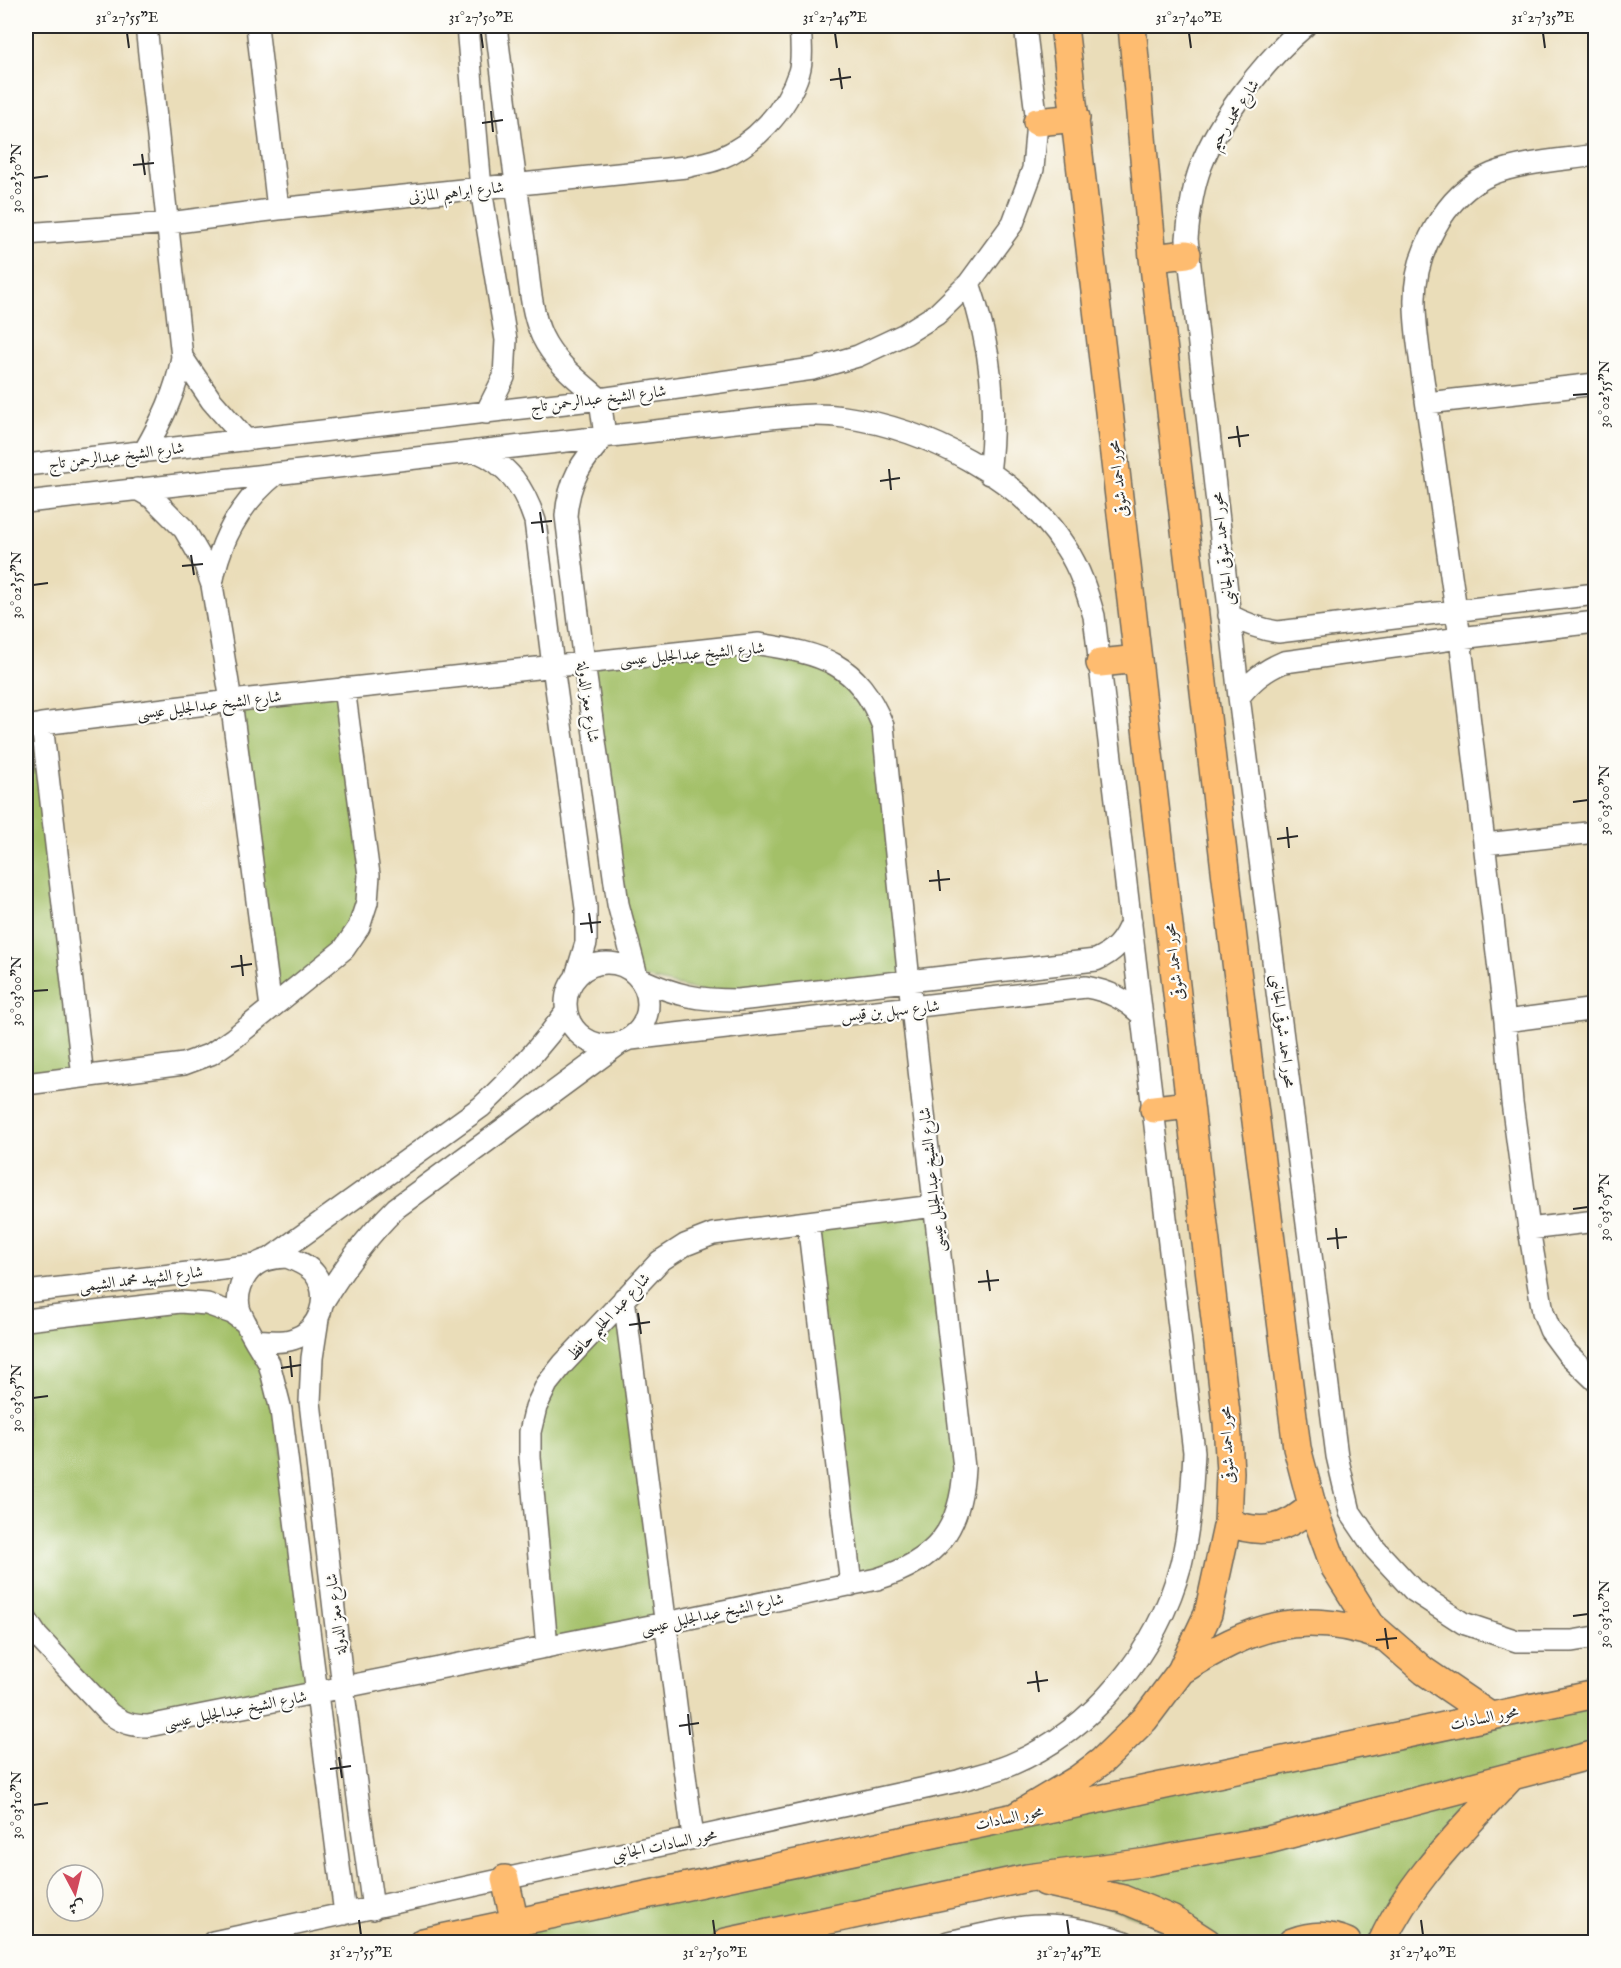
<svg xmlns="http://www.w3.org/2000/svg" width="1621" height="1968" font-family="'IM FELL English',Amiri,serif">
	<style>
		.green { fill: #a3c068; stroke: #67764a; stroke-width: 1.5 }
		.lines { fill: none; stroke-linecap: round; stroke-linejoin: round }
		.minor-casing { stroke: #6e695d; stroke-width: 24 }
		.major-casing { stroke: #6e695d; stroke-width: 30 }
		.minor { stroke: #fff; stroke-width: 21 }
		.major { stroke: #febc70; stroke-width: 27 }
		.ticks { fill: none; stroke: #2b2b2b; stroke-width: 2 }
		.labels { text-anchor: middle; stroke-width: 4.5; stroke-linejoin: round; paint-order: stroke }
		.street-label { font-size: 16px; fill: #2b2b2b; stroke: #fdfcf7 }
		.neatline { fill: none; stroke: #2b2b2b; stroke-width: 2 }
		.ticks-label { font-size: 15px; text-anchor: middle; fill: #2b2b2b }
	</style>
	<rect width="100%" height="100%" fill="#fdfcf7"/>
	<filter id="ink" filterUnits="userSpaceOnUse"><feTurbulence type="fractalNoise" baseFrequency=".0167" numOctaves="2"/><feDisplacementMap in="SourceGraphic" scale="12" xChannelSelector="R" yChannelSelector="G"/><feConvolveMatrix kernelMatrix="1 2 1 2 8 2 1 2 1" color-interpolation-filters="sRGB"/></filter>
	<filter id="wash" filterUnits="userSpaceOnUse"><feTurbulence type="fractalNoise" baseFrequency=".008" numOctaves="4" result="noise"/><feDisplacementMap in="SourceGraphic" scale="24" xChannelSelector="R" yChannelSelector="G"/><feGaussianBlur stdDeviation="1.35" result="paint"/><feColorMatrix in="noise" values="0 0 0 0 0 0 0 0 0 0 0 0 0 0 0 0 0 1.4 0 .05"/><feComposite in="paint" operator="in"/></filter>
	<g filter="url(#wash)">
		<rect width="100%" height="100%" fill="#eaddb9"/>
		<path class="green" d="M 759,644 L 818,655 L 874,704 L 909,981 L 738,1000 L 637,976 L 584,663 Z
			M 344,688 L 369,875 L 359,927 L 271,1008 L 231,701 Z
			M 42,724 L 83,1077 L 26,1084 L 26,728 Z
			M 934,1206 L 964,1468 L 942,1540 L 851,1585 L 808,1222 Z
			M 624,1298 L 666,1623 L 547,1647 L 530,1432 L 563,1364 Z
			M 180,1302 L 232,1313 L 269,1363 L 317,1692 L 134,1726 L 26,1619 L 26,1320 Z
			M 1595,1695 L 1595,1754 L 1512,1776 L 1382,1942 L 1207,1942 L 1027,1878 L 726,1942 L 413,1942 Z"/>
	</g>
	<g filter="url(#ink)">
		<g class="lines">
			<defs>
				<path id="minor" d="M 257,26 L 278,209
					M 467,26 L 481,189 L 506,340 L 504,377 L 486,413
					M 496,26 C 505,99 514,173 525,247 C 529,275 530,310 542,336 C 555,363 578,380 600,399 L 605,436 C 581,462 569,480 566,516 L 584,663 L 618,904 L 637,976
					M 1305,26 C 1266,59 1219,118 1201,166 C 1192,189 1189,214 1187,239 L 1239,697 L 1337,1456 L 1350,1512 L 1375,1549 L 1414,1591 L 1463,1623 L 1517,1641 L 1572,1641 L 1596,1637
					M 1596,155 C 1563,160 1522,162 1492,174 C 1444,194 1413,255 1415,305 C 1415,320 1417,335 1419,351 L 1460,638 L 1505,1021 L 1512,1102 L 1529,1229 L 1543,1312 L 1550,1330 L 1567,1353 L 1596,1381
					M 26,234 L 169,223 L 278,209 L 686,167 C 696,164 708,163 718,159 C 754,145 787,110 799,72 C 803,59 801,40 800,26
					M 969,283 C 992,349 997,405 989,474
					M 182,357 L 211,400 L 246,440
					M 1427,403 L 1596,384
					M 476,451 C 509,465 524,488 535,521 L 553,666 L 586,908 L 586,943 L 576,976
					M 144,452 C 162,420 176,393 182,357 L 146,26
					M 26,465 L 600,399 L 813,369 L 858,356 L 905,334 L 937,314 L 969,283 L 1013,223 L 1033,169 L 1037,122 L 1025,26
					M 137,489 L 154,499 L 184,529 L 205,565 L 212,585 L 231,701 L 271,1008
					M 26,502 L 762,419 C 789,416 817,413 844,417 C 927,429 1020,476 1066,548 C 1080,569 1087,592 1094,616 L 1194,1452 C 1192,1490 1190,1527 1181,1564 C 1158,1651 1093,1730 1010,1765 C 993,1772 975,1776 958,1781 L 213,1942
					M 212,584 C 220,539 240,503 276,474
					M 1229,615 C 1246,624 1260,629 1278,632 L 1596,594
					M 1239,697 C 1252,680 1265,670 1284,662 L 1460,638 L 1596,622
					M 42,724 L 83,1077
					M 26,728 L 42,724 L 231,701 L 759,644 C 823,654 857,662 883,726 L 909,981 L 964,1468 C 961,1530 936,1561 877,1579 L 666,1623 L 148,1726 C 132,1726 123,1723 110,1714 L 37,1636 L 26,1619
					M 1485,844 L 1596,832
					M566 1004a41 41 0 1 1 82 0a41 41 0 1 1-82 0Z
					M 640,979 C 678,996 697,1000 738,1000 L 1096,960 C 1114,952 1124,941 1131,922
					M 1505,1021 L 1596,1009
					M 631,1039 L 1086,987 C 1109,991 1125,999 1142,1015
					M 26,1084 L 184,1064 L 211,1054 L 234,1038 L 344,949 L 359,927 L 367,902 L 369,875 L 344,688
					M 808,1222 L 851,1585
					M 1529,1229 L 1596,1221
					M 287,1257 C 297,1261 308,1265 315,1274 C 331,1297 320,1331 293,1339 C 282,1343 267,1341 255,1340 C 250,1331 244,1321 240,1311 C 235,1295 242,1275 256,1265 C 265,1258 276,1258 287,1257 Z
					M 271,1258 L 481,1107 C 513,1077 541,1047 566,1012
					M 26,1292 L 256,1265
					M 624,1298 L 693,1838
					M 323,1302 C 346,1265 365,1239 396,1208 L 619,1044
					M 318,1319 L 312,1358 L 310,1402 L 343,1687 L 373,1909
					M 26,1320 L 180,1302 L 207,1304 L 232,1313 L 246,1323
					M 255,1340 L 269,1363 L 281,1410 L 345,1914
					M 547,1647 L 530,1457 L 530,1432 L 536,1407 L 547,1384 L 563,1364 L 660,1261 L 685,1245 L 713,1234 L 934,1206
					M 948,1942 C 973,1937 999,1930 1025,1927 C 1059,1923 1093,1931 1125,1942"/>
				<path id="major" d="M 1132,26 L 1153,258 L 1233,938 L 1297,1448 L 1312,1505 L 1335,1568 L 1371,1625 L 1424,1671 L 1490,1716
					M 1037,122 L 1076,118
					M 1153,258 L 1187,254
					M 1100,663 L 1138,659
					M 1154,1109 L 1189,1105
					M 1228,1522 C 1260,1536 1288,1530 1312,1505
					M 1181,1671 C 1251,1626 1301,1608 1383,1637
					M 1016,1816 L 1078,1779 L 1102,1761 L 1145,1719 L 1181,1671 L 1208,1614 L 1228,1522 L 1230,1472 L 1227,1422 L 1064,26
					M 505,1879 L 515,1923
					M 1045,1882 L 1123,1899 L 1171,1919 L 1207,1942
					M 423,1942 L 1596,1694
					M 726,1942 L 1027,1878 L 1148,1862 L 1268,1840 L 1596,1754
					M 1292,1942 C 1310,1935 1329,1934 1347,1942
					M 1382,1942 C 1411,1878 1465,1828 1512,1776"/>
			</defs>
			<use href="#minor" class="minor-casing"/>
			<use href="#major" class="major-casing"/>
			<use href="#minor" class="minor"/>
			<use href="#major" class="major"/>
		</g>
	</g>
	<path class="ticks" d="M 127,33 L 129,48M 481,33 L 483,48M 835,33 L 837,48M 1189,33 L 1191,48M 1543,33 L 1545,48M 839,68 L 842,89M 830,80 L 851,77M 491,111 L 493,132M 482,123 L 503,120M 142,154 L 145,175M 133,165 L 154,163M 33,178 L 48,176M 1573,395 L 1588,394M 1237,426 L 1240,447M 1228,438 L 1249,435M 889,469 L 891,490M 880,481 L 900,478M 540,512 L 543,533M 531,523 L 552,521M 191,555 L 194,575M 182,566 L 203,564M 33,585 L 48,583M 1573,802 L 1588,800M 1287,827 L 1289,848M 1277,839 L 1298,836M 938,870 L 940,891M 929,881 L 950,879M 589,913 L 592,933M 580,924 L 601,922M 241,955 L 243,976M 231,967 L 252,964M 33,991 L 48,990M 1573,1209 L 1588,1207M 1336,1228 L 1338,1249M 1327,1239 L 1347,1237M 987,1270 L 990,1291M 978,1282 L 999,1280M 638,1313 L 641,1334M 629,1325 L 650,1322M 290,1356 L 292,1377M 281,1368 L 301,1365M 33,1398 L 48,1396M 1573,1616 L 1588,1614M 1385,1628 L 1388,1649M 1376,1640 L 1397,1638M 1036,1671 L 1039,1692M 1027,1683 L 1048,1680M 688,1714 L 690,1735M 679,1726 L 699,1723M 339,1757 L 342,1778M 330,1769 L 351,1766M 33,1805 L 48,1803M 359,1920 L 361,1935M 713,1920 L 715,1935M 1067,1920 L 1069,1935M 1421,1920 L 1423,1935"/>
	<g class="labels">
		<g class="street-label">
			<text transform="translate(1233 114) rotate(-57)" y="6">شارع محمد رحيم</text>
			<text transform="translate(456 191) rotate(-6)" y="6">شارع ابراهيم المازنى</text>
			<text transform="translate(598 398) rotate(-7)" y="6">شارع الشيخ عبدالرحمن تاج</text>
			<text transform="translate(116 455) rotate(-7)" y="6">شارع الشيخ عبدالرحمن تاج</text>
			<text transform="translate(1117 479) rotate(-97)" y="6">محور احمد شوقى</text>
			<text transform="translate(1222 549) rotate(-96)" y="6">محور احمد شوقى الجانبى</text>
			<text transform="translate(692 653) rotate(-5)" y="6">شارع الشيخ عبدالجليل عيسى</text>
			<text transform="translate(589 702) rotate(82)" y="6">شارع معز الدولة</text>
			<text transform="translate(209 704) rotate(-7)" y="6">شارع الشيخ عبدالجليل عيسى</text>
			<text transform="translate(1173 962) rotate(-97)" y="6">محور احمد شوقى</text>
			<text transform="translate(890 1010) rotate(-6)" y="6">شارع سهل بن قيس</text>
			<text transform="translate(1284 1031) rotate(83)" y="6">محور احمد شوقى الجانبى</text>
			<text transform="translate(931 1180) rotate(-96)" y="6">شارع الشيخ عبدالجليل عيسى</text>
			<text transform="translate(141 1278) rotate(-7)" y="6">شارع الشهيد محمد الشيمى</text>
			<text transform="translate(608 1316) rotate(-47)" y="6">شارع عبد الحليم حافظ</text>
			<text transform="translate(1226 1445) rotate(-93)" y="6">محور احمد شوقى</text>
			<text transform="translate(712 1613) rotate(-12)" y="6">شارع الشيخ عبدالجليل عيسى</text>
			<text transform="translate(335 1614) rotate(-97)" y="6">شارع معز الدولة</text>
			<text transform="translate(235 1709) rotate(-11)" y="6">شارع الشيخ عبدالجليل عيسى</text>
			<text transform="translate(1484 1717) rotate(-12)" y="6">محور السادات</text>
			<text transform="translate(1009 1817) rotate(-12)" y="6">محور السادات</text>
			<text transform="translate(664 1844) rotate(-12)" y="6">محور السادات الجانبى</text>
		</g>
	</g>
	<rect width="1621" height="1968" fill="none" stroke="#fdfcf7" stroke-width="66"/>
	<g transform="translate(75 1893) rotate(173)"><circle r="28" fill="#fdfcf7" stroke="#a9a8a5" stroke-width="1.5"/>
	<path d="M0-4.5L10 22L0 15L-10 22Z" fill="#d1495b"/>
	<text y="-9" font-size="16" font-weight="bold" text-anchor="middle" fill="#2b2b2b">ش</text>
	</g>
	<rect x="33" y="33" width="1555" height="1902" class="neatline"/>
	<g class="ticks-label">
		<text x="127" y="22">31°27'55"E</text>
		<text x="481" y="22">31°27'50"E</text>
		<text x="835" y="22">31°27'45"E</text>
		<text x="1189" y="22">31°27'40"E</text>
		<text x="1543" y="22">31°27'35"E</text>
		<text transform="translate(16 178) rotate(-90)" y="5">30°02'50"N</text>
		<text transform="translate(1604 394) rotate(-90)" y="5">30°02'55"N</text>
		<text transform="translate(16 585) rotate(-90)" y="5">30°02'55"N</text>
		<text transform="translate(1604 800) rotate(-90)" y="5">30°03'00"N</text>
		<text transform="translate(16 991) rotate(-90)" y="5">30°03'00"N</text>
		<text transform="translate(1604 1207) rotate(-90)" y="5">30°03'05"N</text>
		<text transform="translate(16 1398) rotate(-90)" y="5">30°03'05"N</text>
		<text transform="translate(1604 1614) rotate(-90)" y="5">30°03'10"N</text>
		<text transform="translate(16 1805) rotate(-90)" y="5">30°03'10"N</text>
		<text x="361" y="1957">31°27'55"E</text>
		<text x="715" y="1957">31°27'50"E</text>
		<text x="1069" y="1957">31°27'45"E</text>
		<text x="1423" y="1957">31°27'40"E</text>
	</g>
</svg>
